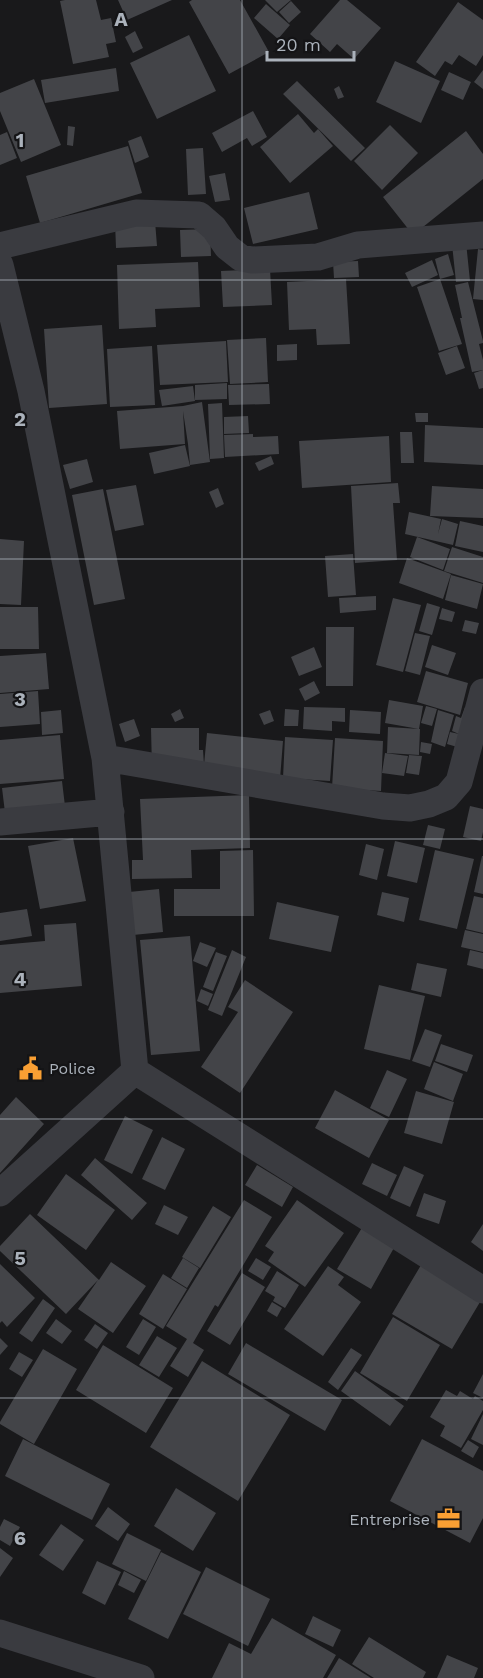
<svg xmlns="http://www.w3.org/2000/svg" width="483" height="1678" font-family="'Work Sans',sans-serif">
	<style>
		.building { fill: #434448 }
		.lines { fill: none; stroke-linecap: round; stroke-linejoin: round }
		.minor { stroke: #3a3b40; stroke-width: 27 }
		.grid { fill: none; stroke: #abb2bb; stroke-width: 1.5; stroke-opacity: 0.55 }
		.labels { text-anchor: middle; stroke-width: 4.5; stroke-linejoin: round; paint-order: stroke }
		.poi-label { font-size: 16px; fill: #abb2bb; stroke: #141416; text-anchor: start }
		.grid-label { font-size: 20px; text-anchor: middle; font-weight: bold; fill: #abb2bb; stroke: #141416; stroke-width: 4.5; stroke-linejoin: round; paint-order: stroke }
	</style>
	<rect width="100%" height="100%" fill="#19191b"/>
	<path class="building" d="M 65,0 L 96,0 L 101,20 L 111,18 L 116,42 L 106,44 L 109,57 L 73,64 L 60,1 Z
		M 118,0 L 172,0 L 127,20 Z
		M 192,0 L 240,0 L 269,52 L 229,74 L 189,2 Z
		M 265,0 L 291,0 L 277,12 Z
		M 340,0 L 347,0 L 381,28 L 354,59 L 337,44 L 330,52 L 310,34 Z
		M 291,1 L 301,12 L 289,23 L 279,12 Z
		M 458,2 L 483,20 L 483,55 L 476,66 L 459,55 L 452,65 L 445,61 L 435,76 L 416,62 Z
		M 266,4 L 290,25 L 278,39 L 254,18 Z
		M 135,31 L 143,48 L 133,53 L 125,37 Z
		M 189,35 L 216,91 L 157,119 L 130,63 Z
		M 395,61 L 440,81 L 421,123 L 376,102 Z
		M 116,68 L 119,91 L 45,103 L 41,80 Z
		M 483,70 L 483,89 L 474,82 Z
		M 449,72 L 471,82 L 463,100 L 441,90 Z
		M 34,79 L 61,145 L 21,162 L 0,111 L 0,93 Z
		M 297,81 L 365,148 L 351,161 L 283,94 Z
		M 339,86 L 344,97 L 338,99 L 334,89 Z
		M 253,111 L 267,137 L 252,146 L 247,138 L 222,152 L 212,133 Z
		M 298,114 L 314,133 L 318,129 L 333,146 L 290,183 L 260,147 Z
		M 390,125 L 418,153 L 382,190 L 354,161 Z
		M 68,126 L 75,127 L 73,146 L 67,145 Z
		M 466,131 L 483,154 L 483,179 L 413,235 L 383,197 Z
		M 7,132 L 17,158 L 0,165 L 0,135 Z
		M 141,136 L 149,157 L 135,163 L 128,141 Z
		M 128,146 L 142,193 L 40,223 L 26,176 Z
		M 203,148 L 206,194 L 188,195 L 186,149 Z
		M 225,173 L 230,200 L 215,202 L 209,176 Z
		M 309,192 L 318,229 L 253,244 L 244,208 Z
		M 155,221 L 157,246 L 116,248 L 115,222 Z
		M 210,229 L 211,256 L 181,257 L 180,230 Z
		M 466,242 L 470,281 L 456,282 L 452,244 Z
		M 478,249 L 483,250 L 483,300 L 473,299 Z
		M 448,254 L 454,275 L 440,279 L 435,259 Z
		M 432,260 L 438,275 L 412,287 L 405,273 Z
		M 358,261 L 359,277 L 334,278 L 333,262 Z
		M 198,262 L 200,307 L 155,309 L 156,327 L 119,329 L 117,265 Z
		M 270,269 L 272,305 L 223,307 L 221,271 Z
		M 346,279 L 350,344 L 317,345 L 316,329 L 289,330 L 287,282 Z
		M 440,279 L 462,344 L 439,351 L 417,287 Z
		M 468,282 L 483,341 L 483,343 L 479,344 L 483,360 L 483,370 L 472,372 L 460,318 L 462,318 L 455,285 Z
		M 102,325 L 107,404 L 49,408 L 44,329 Z
		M 266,338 L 268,382 L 230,384 L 227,340 Z
		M 226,341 L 228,382 L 160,385 L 157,345 Z
		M 297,344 L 297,360 L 277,361 L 277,345 Z
		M 152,346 L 155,405 L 110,407 L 107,349 Z
		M 457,346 L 465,368 L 446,375 L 438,353 Z
		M 483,370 L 483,388 L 479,389 L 474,373 Z
		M 227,383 L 227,399 L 195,400 L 195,385 Z
		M 269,384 L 270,404 L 229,405 L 228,385 Z
		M 193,386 L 195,401 L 162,406 L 159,390 Z
		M 202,402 L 210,462 L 190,465 L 188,444 L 189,444 L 188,444 L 183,411 L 185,444 L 120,449 L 117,411 L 183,406 Z
		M 222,403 L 224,458 L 210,459 L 208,404 Z
		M 415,413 L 428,413 L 428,422 L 416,422 Z
		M 248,416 L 249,433 L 224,434 L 224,417 Z
		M 425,425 L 483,428 L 483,465 L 424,462 Z
		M 400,432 L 412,432 L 414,463 L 401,463 Z
		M 253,434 L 253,437 L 278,436 L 279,454 L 225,457 L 224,435 Z
		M 389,436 L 391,482 L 302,488 L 299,441 Z
		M 185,445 L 190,466 L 154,474 L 149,453 Z
		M 271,456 L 274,464 L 259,471 L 255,463 Z
		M 87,459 L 93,482 L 70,489 L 63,465 Z
		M 398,483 L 400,503 L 393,503 L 397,560 L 355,563 L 351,486 Z
		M 136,485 L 144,525 L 115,531 L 106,490 Z
		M 432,486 L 483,489 L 483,518 L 430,516 Z
		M 218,488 L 224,504 L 216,508 L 209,492 Z
		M 103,489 L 125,599 L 94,605 L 72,495 Z
		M 409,512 L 441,519 L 438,534 L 442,519 L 458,524 L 453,545 L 405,534 Z
		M 460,521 L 483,526 L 483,552 L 455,546 Z
		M 417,537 L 450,549 L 443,570 L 410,557 Z
		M 0,539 L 24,541 L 21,605 L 0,604 Z
		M 452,547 L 483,557 L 483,583 L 444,571 Z
		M 353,554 L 356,595 L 328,597 L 325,556 Z
		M 407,558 L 451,574 L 443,599 L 399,583 Z
		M 451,575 L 483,584 L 477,609 L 445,600 Z
		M 376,596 L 376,610 L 340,613 L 339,598 Z
		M 393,598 L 421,605 L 403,672 L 376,665 Z
		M 427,603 L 440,607 L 432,635 L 419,631 Z
		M 0,607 L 38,607 L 39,649 L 0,649 Z
		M 442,608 L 455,612 L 452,622 L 439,619 Z
		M 465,620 L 479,623 L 476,634 L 462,631 Z
		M 326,627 L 354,627 L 353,686 L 326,686 Z
		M 415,633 L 430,636 L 420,675 L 405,671 Z
		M 432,645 L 456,653 L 448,675 L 425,667 Z
		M 314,647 L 322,667 L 299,676 L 291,657 Z
		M 46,653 L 49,689 L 0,693 L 0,656 Z
		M 426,671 L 468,683 L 460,715 L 417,702 Z
		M 314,681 L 320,693 L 305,701 L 299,689 Z
		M 38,691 L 40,724 L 0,727 L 0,694 Z
		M 389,700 L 423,706 L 419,729 L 385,723 Z
		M 426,706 L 437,709 L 432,726 L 421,723 Z
		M 304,707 L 345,708 L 345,722 L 332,721 L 332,731 L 303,729 Z
		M 465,707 L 475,711 L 464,749 L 447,744 L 450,732 L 459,734 L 452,731 L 456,716 L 461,718 Z
		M 180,709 L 184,718 L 175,722 L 171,714 Z
		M 285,709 L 299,710 L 298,726 L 284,726 Z
		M 61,710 L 63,733 L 42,735 L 41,712 Z
		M 270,710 L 274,721 L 264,725 L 259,714 Z
		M 350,710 L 381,712 L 380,734 L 349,732 Z
		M 438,710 L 454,715 L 449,733 L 440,731 L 449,733 L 445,747 L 431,742 Z
		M 134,719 L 140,736 L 125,742 L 119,724 Z
		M 388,727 L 420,729 L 419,755 L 387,753 Z
		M 151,728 L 199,728 L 199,750 L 203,750 L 204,765 L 207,733 L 283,741 L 280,779 L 152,769 Z
		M 60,735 L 64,779 L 0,784 L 0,740 Z
		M 285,737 L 333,740 L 330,781 L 283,778 Z
		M 335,738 L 383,741 L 381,791 L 332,788 Z
		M 421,742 L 432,744 L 430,754 L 420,752 Z
		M 385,753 L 408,756 L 404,776 L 382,773 Z
		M 409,755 L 422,756 L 419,775 L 406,773 Z
		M 62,781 L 67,823 L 7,829 L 2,788 Z
		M 249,795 L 250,848 L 191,850 L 192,878 L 132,879 L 132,860 L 143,860 L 140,799 Z
		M 470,806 L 483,809 L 483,832 L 481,841 L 463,837 Z
		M 428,825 L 445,829 L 440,849 L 423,845 Z
		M 73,838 L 86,901 L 40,909 L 28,846 Z
		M 395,841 L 425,848 L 417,883 L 387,876 Z
		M 366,844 L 384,849 L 377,880 L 359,875 Z
		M 253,850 L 254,916 L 174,916 L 174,889 L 220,889 L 220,851 Z
		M 435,850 L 474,859 L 457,929 L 419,920 Z
		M 482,856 L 483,856 L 483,894 L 474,892 Z
		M 159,889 L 163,932 L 133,935 L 129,892 Z
		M 382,892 L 409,898 L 404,922 L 377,915 Z
		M 474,896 L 483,898 L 483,933 L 466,929 Z
		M 277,902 L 339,916 L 331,952 L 269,939 Z
		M 27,909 L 32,936 L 0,941 L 0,913 Z
		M 76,923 L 82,986 L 0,993 L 0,945 L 45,941 L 44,925 Z
		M 465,930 L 483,934 L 483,952 L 461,947 Z
		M 190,936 L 200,1051 L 151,1055 L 140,940 Z
		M 200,942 L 216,948 L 207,967 L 193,961 Z
		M 232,950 L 246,957 L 222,1016 L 208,1010 Z
		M 470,950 L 483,953 L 483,969 L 467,965 Z
		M 216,952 L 227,956 L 213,991 L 203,987 Z
		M 417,963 L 447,969 L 441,997 L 411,990 Z
		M 245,980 L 293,1012 L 240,1093 L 201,1067 L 238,1012 L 228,1007 Z
		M 379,985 L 425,996 L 410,1060 L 364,1049 Z
		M 201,989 L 213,994 L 208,1006 L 197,1001 Z
		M 425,1029 L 442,1035 L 430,1067 L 412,1061 Z
		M 441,1044 L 473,1055 L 467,1072 L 435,1061 Z
		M 434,1062 L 463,1074 L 453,1101 L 424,1089 Z
		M 387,1070 L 407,1079 L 389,1117 L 370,1108 Z
		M 335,1090 L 389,1120 L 369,1158 L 315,1128 Z
		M 416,1091 L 454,1102 L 442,1144 L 404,1133 Z
		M 16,1097 L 44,1124 L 0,1173 L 0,1115 Z
		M 125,1116 L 153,1130 L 132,1174 L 104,1160 Z
		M 162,1137 L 185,1149 L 165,1190 L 142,1179 Z
		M 95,1158 L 147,1203 L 132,1220 L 81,1175 Z
		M 372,1163 L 397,1175 L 387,1196 L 362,1184 Z
		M 257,1165 L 293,1187 L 282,1207 L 245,1185 Z
		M 404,1166 L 424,1175 L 410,1207 L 390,1198 Z
		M 66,1174 L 115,1210 L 86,1250 L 37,1215 Z
		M 424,1193 L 446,1201 L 439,1224 L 416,1216 Z
		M 244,1200 L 272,1217 L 218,1307 L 215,1305 L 193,1343 L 204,1350 L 188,1377 L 170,1366 L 187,1339 L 166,1326 Z
		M 297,1200 L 344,1233 L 305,1287 L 268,1261 L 274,1252 L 265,1246 Z
		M 164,1205 L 188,1217 L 178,1235 L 155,1224 Z
		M 213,1206 L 231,1217 L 200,1268 L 182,1257 Z
		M 30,1214 L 99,1280 L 111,1262 L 146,1286 L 113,1333 L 78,1309 L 98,1280 L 66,1314 L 0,1251 L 0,1246 Z
		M 483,1224 L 483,1251 L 471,1242 Z
		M 363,1226 L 395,1246 L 371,1289 L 337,1269 Z
		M 183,1258 L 199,1268 L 187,1288 L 171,1278 Z
		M 256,1258 L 271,1267 L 263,1280 L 248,1271 Z
		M 424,1260 L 483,1297 L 452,1349 L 392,1314 Z
		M 0,1264 L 35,1298 L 7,1327 L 2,1321 L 0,1323 Z
		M 328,1266 L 344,1277 L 338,1285 L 361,1302 L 323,1356 L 284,1329 Z
		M 277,1271 L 299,1285 L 285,1308 L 273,1301 L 275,1297 L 265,1291 Z
		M 242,1273 L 265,1287 L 230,1345 L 207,1331 Z
		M 163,1274 L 187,1289 L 163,1329 L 139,1314 Z
		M 43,1299 L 55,1308 L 32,1342 L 19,1333 Z
		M 272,1302 L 282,1308 L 277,1317 L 267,1311 Z
		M 393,1317 L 440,1345 L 407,1401 L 360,1373 Z
		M 56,1319 L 72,1331 L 62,1344 L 46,1333 Z
		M 143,1319 L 156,1327 L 139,1355 L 126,1347 Z
		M 95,1324 L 108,1333 L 97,1349 L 84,1340 Z
		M 157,1336 L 177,1348 L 159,1377 L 139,1365 Z
		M 0,1338 L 8,1346 L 0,1355 Z
		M 246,1343 L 342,1400 L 325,1431 L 228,1374 Z
		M 103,1345 L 173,1388 L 146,1433 L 76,1390 Z
		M 351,1348 L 362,1355 L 338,1390 L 328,1382 Z
		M 43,1349 L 77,1369 L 34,1444 L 0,1424 L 0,1422 Z
		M 19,1352 L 33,1360 L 22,1377 L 9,1369 Z
		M 202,1361 L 290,1415 L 238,1501 L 150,1447 Z
		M 355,1371 L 404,1406 L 390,1426 L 341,1391 Z
		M 483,1374 L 483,1398 L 473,1393 Z
		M 446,1390 L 457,1396 L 460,1391 L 473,1399 L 475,1396 L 483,1401 L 483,1410 L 461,1448 L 440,1436 L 445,1426 L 430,1417 Z
		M 483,1414 L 483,1445 L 471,1439 Z
		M 23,1439 L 110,1484 L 92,1520 L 5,1476 Z
		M 422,1439 L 483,1471 L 483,1518 L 470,1543 L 390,1501 Z
		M 468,1440 L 479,1447 L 473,1458 L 461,1451 Z
		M 176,1488 L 216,1513 L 193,1551 L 154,1526 Z
		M 108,1507 L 130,1524 L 118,1541 L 95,1526 Z
		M 4,1519 L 20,1527 L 10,1546 L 0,1540 L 0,1527 Z
		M 61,1524 L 84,1540 L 63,1571 L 39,1555 Z
		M 127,1533 L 161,1550 L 146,1581 L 112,1564 Z
		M 0,1548 L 13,1558 L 0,1577 Z
		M 161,1552 L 201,1572 L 168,1639 L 128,1619 Z
		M 97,1561 L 121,1572 L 105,1605 L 82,1593 Z
		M 206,1567 L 270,1599 L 248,1646 L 183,1614 Z
		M 124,1571 L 141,1580 L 134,1593 L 118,1585 Z
		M 313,1616 L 341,1630 L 333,1647 L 305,1634 Z
		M 272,1618 L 336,1655 L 323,1678 L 212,1678 L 229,1643 L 251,1654 Z
		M 369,1637 L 426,1672 L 423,1678 L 374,1678 L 352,1664 Z
		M 447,1655 L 478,1668 L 474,1678 L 437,1678 Z
		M 339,1658 L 371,1678 L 327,1678 Z"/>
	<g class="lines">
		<path class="minor" d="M 0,246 L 136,213 L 199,215 L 214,228 L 227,247 L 241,258 L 252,260 L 318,257 L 358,245 L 483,235
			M 0,265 L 31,391 L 105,758 L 135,1071 L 0,1193
			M 105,758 L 383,806 L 410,808 L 429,804 L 446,797 L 459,782 L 483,692
			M 0,822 L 111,812
			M 135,1071 L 483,1290
			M 0,1633 L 141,1678"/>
	</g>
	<path class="grid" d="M 242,0 L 242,1678M 0,280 L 483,280M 0,559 L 483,559M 0,839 L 483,839M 0,1119 L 483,1119M 0,1398 L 483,1398"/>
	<defs>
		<symbol id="civic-bare" viewBox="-9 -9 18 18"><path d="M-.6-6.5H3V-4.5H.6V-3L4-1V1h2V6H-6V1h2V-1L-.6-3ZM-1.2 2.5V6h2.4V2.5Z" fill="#f99f33" stroke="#141416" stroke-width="2.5" paint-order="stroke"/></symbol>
		<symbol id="office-bare" viewBox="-9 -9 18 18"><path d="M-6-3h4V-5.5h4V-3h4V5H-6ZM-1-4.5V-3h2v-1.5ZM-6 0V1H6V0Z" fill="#f99f33" stroke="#141416" stroke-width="2.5" paint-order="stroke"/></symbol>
	</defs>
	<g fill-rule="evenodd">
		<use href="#civic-bare" x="14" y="1052" width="33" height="33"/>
		<use href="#office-bare" x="432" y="1502" width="33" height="33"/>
	</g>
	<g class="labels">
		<g class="poi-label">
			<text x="49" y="1074">Police</text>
			<text x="430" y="1525" text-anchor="end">Entreprise</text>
		</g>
	</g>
	<g class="grid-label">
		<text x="121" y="26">A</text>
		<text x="20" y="147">1</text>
		<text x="20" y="426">2</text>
		<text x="20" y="706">3</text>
		<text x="20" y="986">4</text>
		<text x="20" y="1265">5</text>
		<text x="20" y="1545">6</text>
	</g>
	<path d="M267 51v9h87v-9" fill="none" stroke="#abb2bb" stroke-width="3"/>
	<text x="276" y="51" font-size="18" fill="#abb2bb" stroke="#141416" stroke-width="4.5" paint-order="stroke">20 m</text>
</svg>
